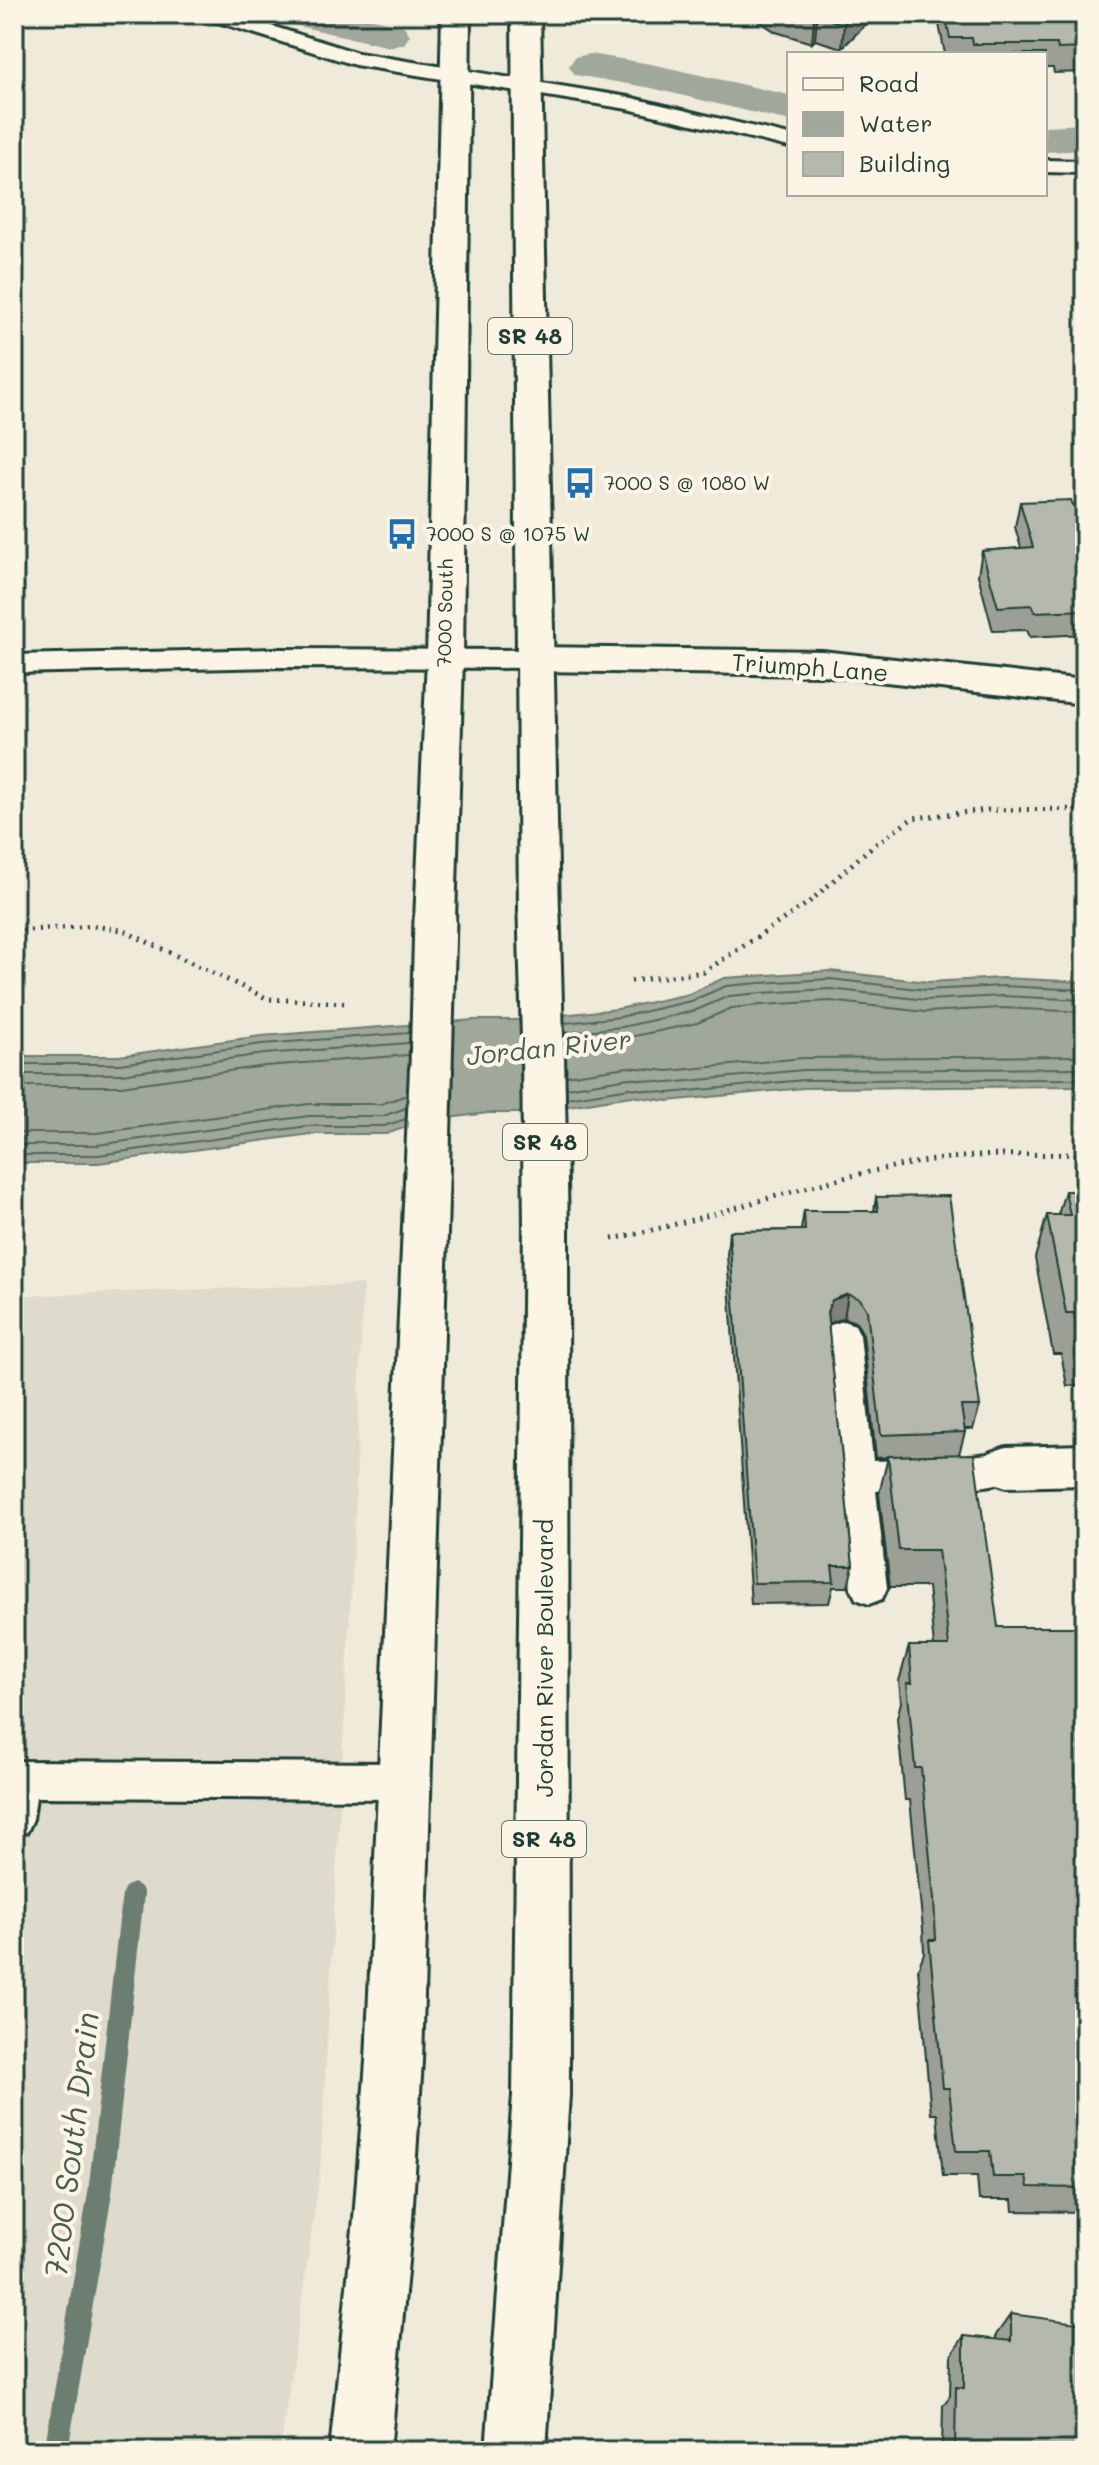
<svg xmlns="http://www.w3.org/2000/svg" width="1099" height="2465" font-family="Mali,sans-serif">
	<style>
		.built { fill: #dedbcc }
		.water { fill: #9fa89a; stroke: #6c7d71; stroke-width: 2 }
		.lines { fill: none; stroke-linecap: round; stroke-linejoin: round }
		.shore { stroke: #52685d; stroke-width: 2 }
		.stream { fill: #6c7d71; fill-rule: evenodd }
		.canal { fill: #9fa89a; fill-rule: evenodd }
		.lane-casing { stroke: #1f3d34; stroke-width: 6 }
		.street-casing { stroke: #1f3d34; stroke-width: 6 }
		.primary-casing { stroke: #1f3d34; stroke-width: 6 }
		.path { stroke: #1f3d34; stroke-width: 5; stroke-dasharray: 2 6; stroke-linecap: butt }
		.lane { fill: #fcf5e5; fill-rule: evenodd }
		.street { fill: #fcf5e5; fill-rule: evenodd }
		.primary { fill: #fcf5e5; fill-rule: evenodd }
		.primary-bridge-casing { stroke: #1f3d34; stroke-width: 47; stroke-linecap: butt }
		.primary-bridge { stroke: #fcf5e5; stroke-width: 41 }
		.wall { fill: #9c9f95; stroke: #1f3d34; stroke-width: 2 }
		.shaded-wall { fill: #7f8279; stroke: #1f3d34; stroke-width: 2 }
		.building { fill: #b5b9ad; stroke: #1f3d34; stroke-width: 2 }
		.labels { text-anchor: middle; stroke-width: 8; stroke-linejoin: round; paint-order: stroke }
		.far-poi-label { font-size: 20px; fill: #1f3d34; stroke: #fcf5e5; text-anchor: start }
		.far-street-label { font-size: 20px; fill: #1f3d34; stroke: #fcf5e5 }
		.shield { fill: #fcf5e5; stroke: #617469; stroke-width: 2 }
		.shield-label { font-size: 22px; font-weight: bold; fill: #1f3d34 }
		.street-label { font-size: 24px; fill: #1f3d34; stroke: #fcf5e5 }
		.water-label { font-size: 26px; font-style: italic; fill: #455d53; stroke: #fcf5e5 }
		.near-water-label { font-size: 32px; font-style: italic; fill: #455d53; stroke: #fcf5e5 }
	</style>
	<rect width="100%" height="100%" fill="#efeada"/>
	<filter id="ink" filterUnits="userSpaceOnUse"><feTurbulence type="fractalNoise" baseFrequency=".0125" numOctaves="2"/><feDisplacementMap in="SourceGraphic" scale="16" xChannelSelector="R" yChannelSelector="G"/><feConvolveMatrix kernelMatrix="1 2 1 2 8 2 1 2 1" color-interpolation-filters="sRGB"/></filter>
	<g filter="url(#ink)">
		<path class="built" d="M 363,1284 L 354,1539 L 320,2174 L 280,2451 L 14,2451 L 14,1296 Z"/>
		<path class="water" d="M 830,971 L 928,982 L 1003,978 L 1085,982 L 1085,1086 L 804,1088 L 667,1101 L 631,1096 L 525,1113 L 488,1113 L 424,1121 L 386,1134 L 311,1134 L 98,1163 L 14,1163 L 14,1056 L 119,1056 L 261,1036 L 474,1020 L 515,1020 L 618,1009 L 689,994 L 724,978 Z"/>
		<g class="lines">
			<path class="shore" d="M 565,1023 L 620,1017 L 691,1001 L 726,986 L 760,983 L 830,979 L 927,990 L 1003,986 L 1085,990
				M 565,1033 L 622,1027 L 694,1011 L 729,996 L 761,993 L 830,989 L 926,1000 L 1003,996 L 1085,1000
				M 565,1045 L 625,1038 L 697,1023 L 732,1008 L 762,1005 L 830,1001 L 925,1012 L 1002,1008 L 1085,1012
				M 14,1064 L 120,1064 L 262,1044 L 409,1033
				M 14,1074 L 121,1074 L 264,1054 L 409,1043
				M 566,1076 L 627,1067 L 668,1071 L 803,1058 L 1085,1056
				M 14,1086 L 121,1086 L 265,1066 L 409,1055
				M 567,1088 L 629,1078 L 668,1083 L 803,1070 L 1085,1068
				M 567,1098 L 630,1088 L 668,1093 L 804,1080 L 1085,1079
				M 14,1133 L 97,1133 L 309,1104 L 381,1104 L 407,1095
				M 14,1145 L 97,1145 L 309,1116 L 383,1116 L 406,1108
				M 14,1155 L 98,1155 L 309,1126 L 384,1126 L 406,1119"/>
			<path class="stream" d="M 133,1883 L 141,1887 L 144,1894 L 112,2193 L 68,2451 L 44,2451 L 88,2193 L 122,1894 L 125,1887 Z"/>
			<path class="canal" d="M 279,14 L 351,14 L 404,26 L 410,35 L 404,44 L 390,47 L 285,23 Z
				M 590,54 L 651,64 L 789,95 L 789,121 L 651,88 L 575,75 L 569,66 L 575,57 Z
				M 1085,124 L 1085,150 L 1045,152 L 1045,126 Z"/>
			<defs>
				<path id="lane" d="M 202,14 L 233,14 L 358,53 L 628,97 L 789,135 L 789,147 L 628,109 L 355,65 L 205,18 Z
					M 1045,160 L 1085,161 L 1085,173 L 1045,172 Z
					M 275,649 L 535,650 L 544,653 L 548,659 L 544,665 L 535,668 L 275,667 L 14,673 L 14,655 Z
					M 843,1321 L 855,1325 L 860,1335 L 873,1461 L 944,1459 L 1006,1452 L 1018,1456 L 1023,1467 L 1018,1478 C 975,1493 922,1490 876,1491 L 887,1588 L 882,1599 L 869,1604 L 856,1599 L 851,1588 L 826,1335 L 831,1325 Z
					M 14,1761 L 405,1763 L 418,1769 L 424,1781 L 418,1793 L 405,1799 L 36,1797 L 33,1819 L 27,1832 L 14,1837 Z"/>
				<path id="street" d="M 535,647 L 822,651 L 1085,680 L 1085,704 L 822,675 L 535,671 L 522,668 L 517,659 L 522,650 Z
					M 1085,1445 L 1085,1485 L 1006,1487 L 989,1481 L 982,1467 L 989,1453 L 1006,1447 Z"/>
				<path id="primary" d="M 442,14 L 470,14 L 463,659 L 455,920 L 449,930 L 435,935 L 421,930 L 415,920 L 427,659 Z
					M 512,14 L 540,14 L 559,915 L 553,925 L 539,930 L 525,925 L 519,915 Z
					M 543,1041 L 558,1046 L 564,1057 L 568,1227 L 569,2095 L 546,2451 L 486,2451 L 513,2095 L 524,1227 L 522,1057 L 528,1046 Z
					M 431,1052 L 446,1057 L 452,1068 L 422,2061 L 412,2219 L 390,2451 L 330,2451 L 354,2219 L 366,2061 L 410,1068 L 416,1057 Z"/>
			</defs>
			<use href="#lane" class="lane-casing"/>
			<use href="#street" class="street-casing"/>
			<use href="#primary" class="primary-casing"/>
			<path class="path" d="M 14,931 L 93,926 L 122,930 L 268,999 L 345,1003
				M 631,981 L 704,972 L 808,903 L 869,849 L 913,818 L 988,810 L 1085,809
				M 612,1239 C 716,1218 816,1179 920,1162 C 975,1153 1030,1155 1085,1154"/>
			<use href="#lane" class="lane"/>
			<use href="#street" class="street"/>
			<use href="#primary" class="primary"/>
			<defs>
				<path id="primary-bridge" d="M 539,915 L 543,1057
					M 431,1068 L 435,920"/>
			</defs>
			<use href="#primary-bridge" class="primary-bridge-casing"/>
			<use href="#primary-bridge" class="primary-bridge"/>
		</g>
		<path class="wall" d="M 748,14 L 876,14 L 842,48 L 815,40 L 812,43 L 776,32 Z
			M 937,14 L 1085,14 L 1085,72 L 1054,73 L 1053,68 L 1045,68 L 1045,54 L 945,54 Z
			M 1020,502 L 1073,505 L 1085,504 L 1085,634 L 1030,637 L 1027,630 L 993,631 L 978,575 L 982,551 L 1021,548 L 1015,527 Z
			M 1065,1191 L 1085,1191 L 1085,1386 L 1067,1386 L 1061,1354 L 1053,1354 L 1035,1258 L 1047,1215 L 1058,1215 Z
			M 876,1197 L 980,1406 L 973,1429 L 964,1429 L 965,1432 L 959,1454 L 998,1627 L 1085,1627 L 1085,2212 L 1013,2211 L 1012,2200 L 979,2200 L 977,2176 L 943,2176 L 937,2114 L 931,2114 L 918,1969 L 924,1953 L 923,1929 L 910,1800 L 905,1800 L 897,1718 L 901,1702 L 899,1681 L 909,1646 L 934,1646 L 928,1587 L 890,1587 L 879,1494 L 888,1457 L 876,1458 L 863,1334 L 856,1322 L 844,1318 L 828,1324 L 853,1566 L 848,1587 L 833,1587 L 829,1603 L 751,1604 L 727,1255 L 729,1231 L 801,1230 L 804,1211 L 874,1211 Z
			M 1011,2314 L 1085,2451 L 942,2451 L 943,2405 L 950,2396 L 951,2356 L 964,2336 L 996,2340 L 996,2335 Z"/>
		<path class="shaded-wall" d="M 854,14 L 876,14 L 842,48 L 844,24 Z
			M 817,16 L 815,40 L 812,43 L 814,19 Z
			M 848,1294 L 844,1318 L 828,1324 L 827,1312 L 832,1300 Z"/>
		<path class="building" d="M 797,14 L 854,14 L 844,24 L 817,16 L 814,19 Z
			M 945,14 L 1085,14 L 1085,48 L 1058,49 L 1057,44 L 973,44 L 972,38 L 950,38 Z
			M 1071,500 L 1073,505 L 1085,504 L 1085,610 L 1035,612 L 1032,605 L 998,607 L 982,551 L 1033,547 L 1020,502 Z
			M 1065,1191 L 1085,1191 L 1085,1345 L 1080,1345 L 1074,1313 L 1066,1313 L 1047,1215 L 1070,1215 Z
			M 949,1196 L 980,1406 L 961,1406 L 965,1432 L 881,1435 L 867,1310 L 860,1299 L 848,1294 L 832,1300 L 827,1312 L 853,1566 L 832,1566 L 834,1582 L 754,1583 L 729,1231 L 805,1230 L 804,1211 L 878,1211 L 876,1197 Z
			M 974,1454 L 998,1627 L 1085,1627 L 1085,2188 L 1028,2187 L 1026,2177 L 993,2177 L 990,2151 L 956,2151 L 949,2088 L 943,2088 L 929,1940 L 936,1940 L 934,1899 L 921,1768 L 915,1768 L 907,1683 L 912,1683 L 909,1646 L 949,1646 L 938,1550 L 899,1550 L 888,1456 Z
			M 1011,2314 L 1085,2324 L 1085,2451 L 955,2451 L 956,2387 L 964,2388 L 964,2336 L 1011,2341 Z"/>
	</g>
	<defs>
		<symbol id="bus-bare" viewBox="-9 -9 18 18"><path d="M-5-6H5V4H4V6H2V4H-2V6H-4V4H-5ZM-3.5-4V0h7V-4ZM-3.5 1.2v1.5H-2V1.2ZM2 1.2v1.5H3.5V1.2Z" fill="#1f6fb2" stroke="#fcf5e5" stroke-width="2.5" paint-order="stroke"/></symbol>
	</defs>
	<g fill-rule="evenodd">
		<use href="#bus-bare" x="558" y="461" width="44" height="44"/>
		<use href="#bus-bare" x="380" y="512" width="44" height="44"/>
	</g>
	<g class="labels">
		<g class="far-poi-label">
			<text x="604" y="490">7000 S @ 1080 W</text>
			<text x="426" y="541">7000 S @ 1075 W</text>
		</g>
		<g class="far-street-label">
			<text transform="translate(445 613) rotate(-89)" y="7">7000 South</text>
		</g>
		<g class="shield">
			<rect x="488" y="318" width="84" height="36" rx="6"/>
			<rect x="503" y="1124" width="84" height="36" rx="6"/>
			<rect x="502" y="1821" width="84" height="36" rx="6"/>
		</g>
		<g class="shield-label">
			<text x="530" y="344">SR 48</text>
			<text x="545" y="1150">SR 48</text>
			<text x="544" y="1847">SR 48</text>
		</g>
		<g class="street-label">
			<text transform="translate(810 668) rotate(4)" y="8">Triumph Lane</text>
			<text transform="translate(545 1658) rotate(-90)" y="8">Jordan River Boulevard</text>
		</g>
		<g class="water-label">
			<text transform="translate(549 1048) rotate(-6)" y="9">Jordan River</text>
		</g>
		<g class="near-water-label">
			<text transform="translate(72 2145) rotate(-83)" y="11">7200 South Drain</text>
		</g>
	</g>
	<rect width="1099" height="2465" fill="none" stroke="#fcf5e5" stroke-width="48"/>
	<rect x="24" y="24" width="1051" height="2417" fill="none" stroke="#1f3d34" stroke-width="3" filter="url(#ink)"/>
	<rect x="787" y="52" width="260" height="144" fill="#fcf5e5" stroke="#a4ab9e" stroke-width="2"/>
	<rect x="803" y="78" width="40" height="12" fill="#fcf5e5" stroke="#a4ab9e" stroke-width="2"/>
	<text x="859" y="92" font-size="24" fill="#1f3d34">Road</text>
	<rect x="803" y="112" width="40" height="24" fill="#9fa89a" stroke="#a4ab9e" stroke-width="2"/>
	<text x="859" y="132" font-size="24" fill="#1f3d34">Water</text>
	<rect x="803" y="152" width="40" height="24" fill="#b5b9ad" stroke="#a4ab9e" stroke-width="2"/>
	<text x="859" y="172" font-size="24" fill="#1f3d34">Building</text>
</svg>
